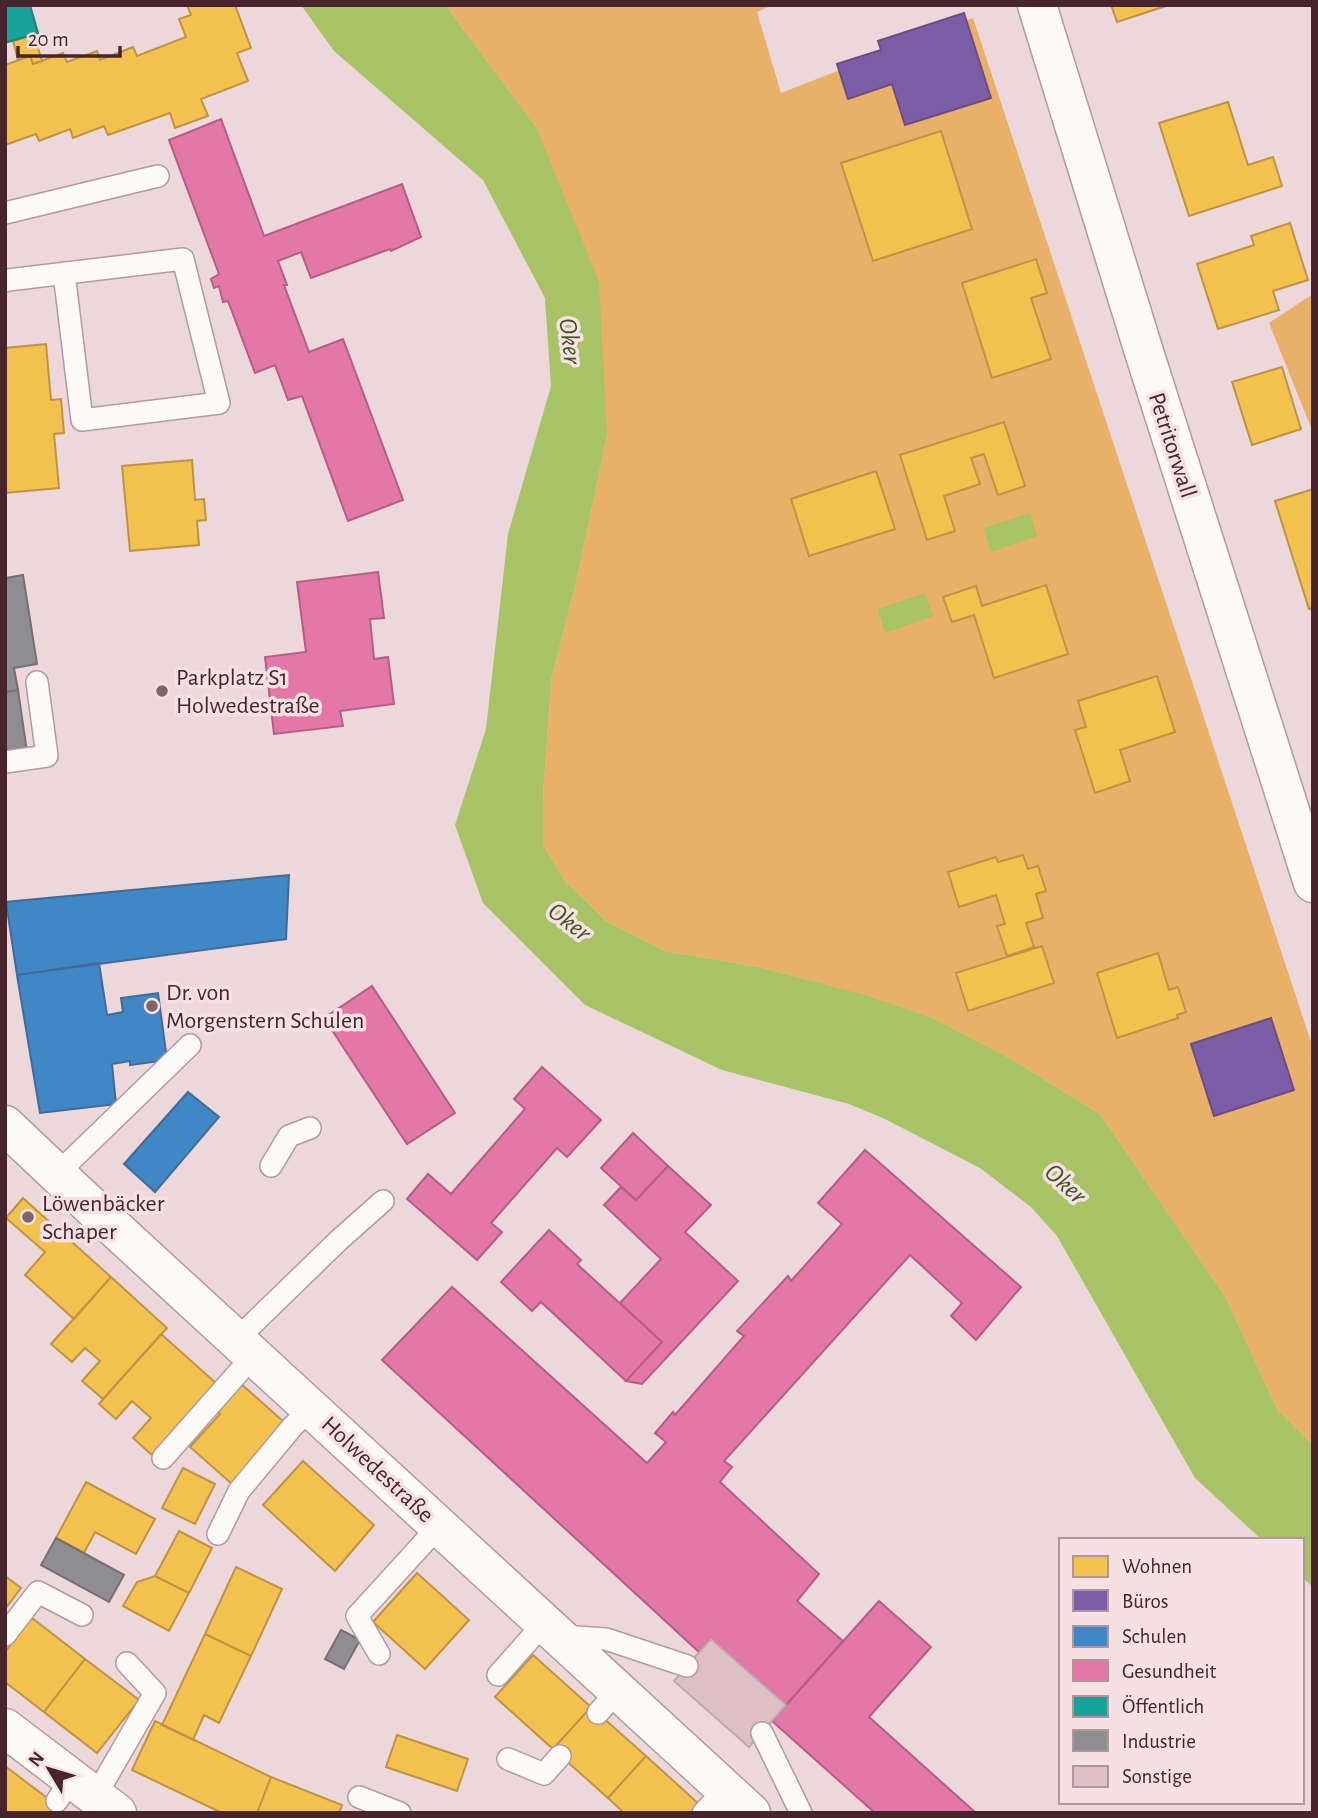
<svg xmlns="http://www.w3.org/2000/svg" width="1318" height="1818" font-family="'Alegreya Sans',sans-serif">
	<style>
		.green { fill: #e9b068 }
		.water { fill: #a7c366 }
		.homes { fill: #f2c14e; stroke: #bf9244; stroke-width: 2 }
		.offices { fill: #7b5ea7; stroke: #6c4d82; stroke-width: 2 }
		.schools { fill: #3f88c5; stroke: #426a97; stroke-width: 2 }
		.health { fill: #e377a8; stroke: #b45e83; stroke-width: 2 }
		.public { fill: #17a398; stroke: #267d78; stroke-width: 2 }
		.industry { fill: #8d8d92; stroke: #786e73; stroke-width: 2 }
		.building { fill: #debfc5; stroke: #c1a8ac; stroke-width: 2 }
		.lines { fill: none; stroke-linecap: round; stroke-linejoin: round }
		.lane-casing { stroke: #b39a9f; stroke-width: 24 }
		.street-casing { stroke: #b39a9f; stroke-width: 41 }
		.lane { stroke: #fcf9f9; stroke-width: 21 }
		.street { stroke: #fcf9f9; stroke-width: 38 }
		.poi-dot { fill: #816369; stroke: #f5e1e4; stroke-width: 2.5 }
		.labels { text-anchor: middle; stroke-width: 7; stroke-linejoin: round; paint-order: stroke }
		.street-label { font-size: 24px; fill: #48252c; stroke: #f5e1e4 }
		.poi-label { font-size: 24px; fill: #48252c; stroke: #f5e1e4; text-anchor: start }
		.water-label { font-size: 26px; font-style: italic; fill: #415522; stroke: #f5e1e4 }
	</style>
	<rect width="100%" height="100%" fill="#ecd7da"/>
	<path class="green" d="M 445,5 L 773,5 L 757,12 L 781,93 L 973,18 L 1313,1048 L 1313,1445 L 1277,1409 L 1226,1298 L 1100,1114 L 1011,1059 L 933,1018 L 861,994 L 758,967 L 665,951 L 606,921 L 565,881 L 543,845 L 543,797 L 551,681 L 577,578 L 607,436 L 536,127 Z
		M 1313,294 L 1313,430 L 1312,430 L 1269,323 Z"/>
	<path class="water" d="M 301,5 L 445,5 L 536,127 L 599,281 L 607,436 L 577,578 L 551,681 L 543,797 L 543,845 L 565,881 L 606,921 L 665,951 L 758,967 L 862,994 L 933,1018 L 1011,1059 L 1100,1114 L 1226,1298 L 1277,1409 L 1313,1445 L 1313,1587 L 1302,1577 L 1302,1540 L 1262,1540 L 1195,1478 L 1057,1236 L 1031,1207 L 980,1168 L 883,1118 L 849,1104 L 722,1070 L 585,1005 L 483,903 L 455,825 L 486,729 L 508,534 L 551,386 L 545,298 L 483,180 L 334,51 Z
		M 1030,513 L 1037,536 L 991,552 L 983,528 Z
		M 925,593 L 933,616 L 885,633 L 878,609 Z"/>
	<path class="homes" d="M 187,5 L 235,5 L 251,48 L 237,53 L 248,81 L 201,99 L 208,116 L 175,128 L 170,113 L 108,135 L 104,126 L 73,138 L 70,129 L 39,141 L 36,134 L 5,145 L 5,65 L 30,56 L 33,64 L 63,53 L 67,62 L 97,51 L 100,60 L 133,47 L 137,56 L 186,37 L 179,19 L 191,15 Z
		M 1111,5 L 1169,5 L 1117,22 Z
		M 34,35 L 42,61 L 33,64 L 30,56 L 18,60 L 13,41 Z
		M 1228,102 L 1248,165 L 1273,157 L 1282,186 L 1189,216 L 1159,123 Z
		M 941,131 L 972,229 L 873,261 L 841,163 Z
		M 1290,223 L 1308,280 L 1273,291 L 1279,310 L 1218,329 L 1197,264 L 1254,245 L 1251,236 Z
		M 1036,259 L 1047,293 L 1031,298 L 1051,359 L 992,378 L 962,283 Z
		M 46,344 L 51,400 L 61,399 L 64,433 L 54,434 L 59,488 L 5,493 L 5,348 Z
		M 1282,367 L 1301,429 L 1252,445 L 1232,382 Z
		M 1004,422 L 1025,486 L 998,495 L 984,454 L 971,458 L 980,484 L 944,496 L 955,531 L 927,540 L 900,455 Z
		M 192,460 L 195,500 L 204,499 L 206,520 L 197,521 L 199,545 L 130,551 L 122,466 Z
		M 876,471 L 895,529 L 809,556 L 791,499 Z
		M 1313,489 L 1313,608 L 1309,609 L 1275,501 Z
		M 1046,585 L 1068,654 L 994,678 L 974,615 L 952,622 L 943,597 L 976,586 L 982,606 Z
		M 1157,676 L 1175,732 L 1120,750 L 1130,781 L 1095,793 L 1075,730 L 1086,727 L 1078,701 Z
		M 1023,855 L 1028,869 L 1038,866 L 1046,891 L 1036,894 L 1043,918 L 1026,923 L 1034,947 L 1007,956 L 997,926 L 1005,924 L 996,895 L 959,907 L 948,872 L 996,857 L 998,862 Z
		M 1042,946 L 1054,983 L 968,1011 L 956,973 Z
		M 1158,953 L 1169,990 L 1178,987 L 1186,1012 L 1177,1015 L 1178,1018 L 1117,1038 L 1097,973 Z
		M 23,1198 L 111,1277 L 74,1319 L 25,1275 L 45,1252 L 6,1218 Z
		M 111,1277 L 167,1328 L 103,1399 L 82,1381 L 100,1361 L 85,1348 L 72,1362 L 51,1344 Z
		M 161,1334 L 217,1384 L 153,1456 L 133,1438 L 151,1418 L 132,1401 L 116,1419 L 99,1404 Z
		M 240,1383 L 284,1422 L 265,1443 L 269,1447 L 232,1484 L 190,1447 L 220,1414 L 216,1410 Z
		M 303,1461 L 374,1525 L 335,1571 L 263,1505 Z
		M 183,1468 L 215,1484 L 195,1524 L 162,1508 Z
		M 86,1482 L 155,1519 L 136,1554 L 95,1532 L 84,1553 L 56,1538 Z
		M 179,1531 L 212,1548 L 189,1593 L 155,1576 Z
		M 236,1567 L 282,1589 L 251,1656 L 205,1634 Z
		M 417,1573 L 469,1620 L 425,1669 L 373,1622 Z
		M 5,1576 L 21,1588 L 5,1609 Z
		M 155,1576 L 189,1593 L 169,1631 L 123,1606 L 137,1582 Z
		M 32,1618 L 85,1659 L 44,1712 L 5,1682 L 5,1652 Z
		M 205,1634 L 251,1656 L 219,1723 L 204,1715 L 193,1740 L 162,1725 Z
		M 533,1655 L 591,1707 L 553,1749 L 495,1697 Z
		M 85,1659 L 139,1700 L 97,1753 L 44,1712 Z
		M 591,1707 L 646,1756 L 608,1798 L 553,1749 Z
		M 155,1721 L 271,1777 L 257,1813 L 222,1813 L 132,1770 Z
		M 397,1735 L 468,1759 L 457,1791 L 386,1767 Z
		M 646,1756 L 700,1805 L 693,1813 L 624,1813 L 608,1798 Z
		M 5,1766 L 63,1810 L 61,1813 L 5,1813 Z
		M 271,1777 L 342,1805 L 339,1813 L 257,1813 Z"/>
	<path class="offices" d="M 964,13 L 991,98 L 905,125 L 892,84 L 848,99 L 837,64 L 881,50 L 878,41 Z
		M 1271,1018 L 1294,1090 L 1214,1116 L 1191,1044 Z"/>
	<path class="schools" d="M 289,875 L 286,939 L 17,975 L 6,902 Z
		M 99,963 L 107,1015 L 123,1012 L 121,998 L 158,993 L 167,1060 L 130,1065 L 130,1061 L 112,1064 L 116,1104 L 40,1113 L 17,975 Z
		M 188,1092 L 219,1117 L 155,1192 L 124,1164 Z"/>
	<path class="health" d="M 221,119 L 264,236 L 402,184 L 421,237 L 391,251 L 390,249 L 311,278 L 301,252 L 278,261 L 287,285 L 284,285 L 309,352 L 343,339 L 403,500 L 348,521 L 302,396 L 288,400 L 275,365 L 255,373 L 228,301 L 223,302 L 219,286 L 214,288 L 211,279 L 219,274 L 169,140 Z
		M 378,572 L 384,618 L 370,619 L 374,659 L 388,657 L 394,704 L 340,711 L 343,726 L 274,734 L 265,657 L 306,652 L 297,582 Z
		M 372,986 L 455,1113 L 407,1144 L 324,1018 Z
		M 542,1067 L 601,1120 L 567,1157 L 557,1148 L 491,1223 L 502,1232 L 477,1260 L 407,1199 L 428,1174 L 451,1194 L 525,1109 L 514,1099 Z
		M 633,1133 L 668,1166 L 636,1200 L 601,1168 Z
		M 865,1150 L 1021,1287 L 976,1340 L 951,1316 L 962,1303 L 910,1255 L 724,1461 L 732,1467 L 720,1482 L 819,1574 L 797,1601 L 843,1641 L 786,1705 L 711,1639 L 699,1652 L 382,1360 L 452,1287 L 647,1463 L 666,1442 L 655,1433 L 673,1412 L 675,1415 L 744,1336 L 737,1331 L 788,1276 L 791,1281 L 842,1224 L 818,1203 Z
		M 668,1166 L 711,1205 L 685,1232 L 738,1281 L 642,1384 L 626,1381 L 662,1342 L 620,1303 L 661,1259 L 604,1205 L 621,1187 L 636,1200 Z
		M 549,1230 L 581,1260 L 577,1264 L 662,1342 L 626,1381 L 541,1302 L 532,1311 L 501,1282 Z
		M 879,1601 L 931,1647 L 869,1717 L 976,1813 L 875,1813 L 772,1721 Z"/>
	<path class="public" d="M 5,5 L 30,5 L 38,33 L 5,43 Z"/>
	<path class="industry" d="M 23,575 L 37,664 L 14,668 L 18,690 L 5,692 L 5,578 Z
		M 18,690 L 27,752 L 5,756 L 5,692 Z
		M 56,1538 L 124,1575 L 109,1602 L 41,1565 Z
		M 341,1630 L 360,1640 L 344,1669 L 325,1659 Z"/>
	<path class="building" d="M 711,1639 L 786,1705 L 749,1747 L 674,1681 Z"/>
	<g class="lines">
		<defs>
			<path id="lane" d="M 5,213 L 158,176
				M 5,281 L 8,280 L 183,259 L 219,403 L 82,420 L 64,273
				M 5,762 L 47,756 L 37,682
				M 271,1166 L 289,1136 L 310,1128
				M 57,1174 L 190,1045
				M 237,1339 L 339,1240 L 383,1201
				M 163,1458 L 254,1355
				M 218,1534 L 239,1491 L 293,1426 L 312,1408
				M 5,1635 L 38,1592 L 82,1615
				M 561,1636 L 606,1639 L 687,1666
				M 379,1654 L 357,1616 L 440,1525
				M 498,1675 L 545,1622
				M 598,1713 L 619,1689
				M 762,1733 L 801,1813
				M 508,1759 L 544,1774 L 560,1756
				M 95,1797 L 155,1693 L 127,1663
				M 359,1797 L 400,1813
				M 57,1801 L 71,1778
				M 703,1813 L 726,1789"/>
			<path id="street" d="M 1037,5 L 1144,352 L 1313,883
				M 5,1125 L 97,1212 L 751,1813
				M 5,1728 L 117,1813"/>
		</defs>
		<use href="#lane" class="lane-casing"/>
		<use href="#street" class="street-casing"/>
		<use href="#lane" class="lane"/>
		<use href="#street" class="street"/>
	</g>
	<g class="poi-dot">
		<circle cx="162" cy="691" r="7"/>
		<circle cx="152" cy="1006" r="7"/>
		<circle cx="28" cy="1217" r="7"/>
	</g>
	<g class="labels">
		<g class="street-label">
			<text transform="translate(1173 445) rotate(72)" y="8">Petritorwall</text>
			<text transform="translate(378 1469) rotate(43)" y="8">Holwedestraße</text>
		</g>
		<g class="poi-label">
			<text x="176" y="685">Parkplatz S1<tspan x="176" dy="28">Holwedestraße</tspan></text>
			<text x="166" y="1000">Dr. von<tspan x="166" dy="28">Morgenstern Schulen</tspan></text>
			<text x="42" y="1211">Löwenbäcker<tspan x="42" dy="28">Schaper</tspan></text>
		</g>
		<g class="water-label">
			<text transform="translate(571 341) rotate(83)" y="9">Oker</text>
			<text transform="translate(570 921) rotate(38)" y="9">Oker</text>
			<text transform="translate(1066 1183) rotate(42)" y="9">Oker</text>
		</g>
	</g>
	<rect width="1318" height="1818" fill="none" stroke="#48252c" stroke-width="14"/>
	<rect x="1059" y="1538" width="245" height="266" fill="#f5e1e4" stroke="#b0969a" stroke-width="2"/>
	<rect x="1073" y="1556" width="35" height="21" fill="#f2c14e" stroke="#b0969a" stroke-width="2"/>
	<text x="1122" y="1573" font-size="21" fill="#48252c">Wohnen</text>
	<rect x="1073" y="1590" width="35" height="21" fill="#7b5ea7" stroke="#b0969a" stroke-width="2"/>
	<text x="1122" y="1608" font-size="21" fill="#48252c">Büros</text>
	<rect x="1073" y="1626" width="35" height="21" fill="#3f88c5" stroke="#b0969a" stroke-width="2"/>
	<text x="1122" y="1643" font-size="21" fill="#48252c">Schulen</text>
	<rect x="1073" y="1660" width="35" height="21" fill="#e377a8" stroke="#b0969a" stroke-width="2"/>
	<text x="1122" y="1678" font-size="21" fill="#48252c">Gesundheit</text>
	<rect x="1073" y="1696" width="35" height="21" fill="#17a398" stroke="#b0969a" stroke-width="2"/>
	<text x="1122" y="1713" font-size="21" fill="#48252c">Öffentlich</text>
	<rect x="1073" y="1730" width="35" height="21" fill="#8d8d92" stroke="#b0969a" stroke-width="2"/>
	<text x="1122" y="1748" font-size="21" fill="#48252c">Industrie</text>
	<rect x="1073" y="1766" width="35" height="21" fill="#debfc5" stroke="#b0969a" stroke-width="2"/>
	<text x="1122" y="1783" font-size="21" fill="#48252c">Sonstige</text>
	<g transform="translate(49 1769) rotate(308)" stroke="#f5e1e4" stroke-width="5" paint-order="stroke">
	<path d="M0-5L12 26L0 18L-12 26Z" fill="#48252c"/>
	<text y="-10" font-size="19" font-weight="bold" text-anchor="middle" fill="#48252c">N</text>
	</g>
	<path d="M18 46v10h102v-10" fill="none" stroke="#48252c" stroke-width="3.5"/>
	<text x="28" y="46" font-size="21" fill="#48252c" stroke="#f5e1e4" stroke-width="5" paint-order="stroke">20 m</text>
</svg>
